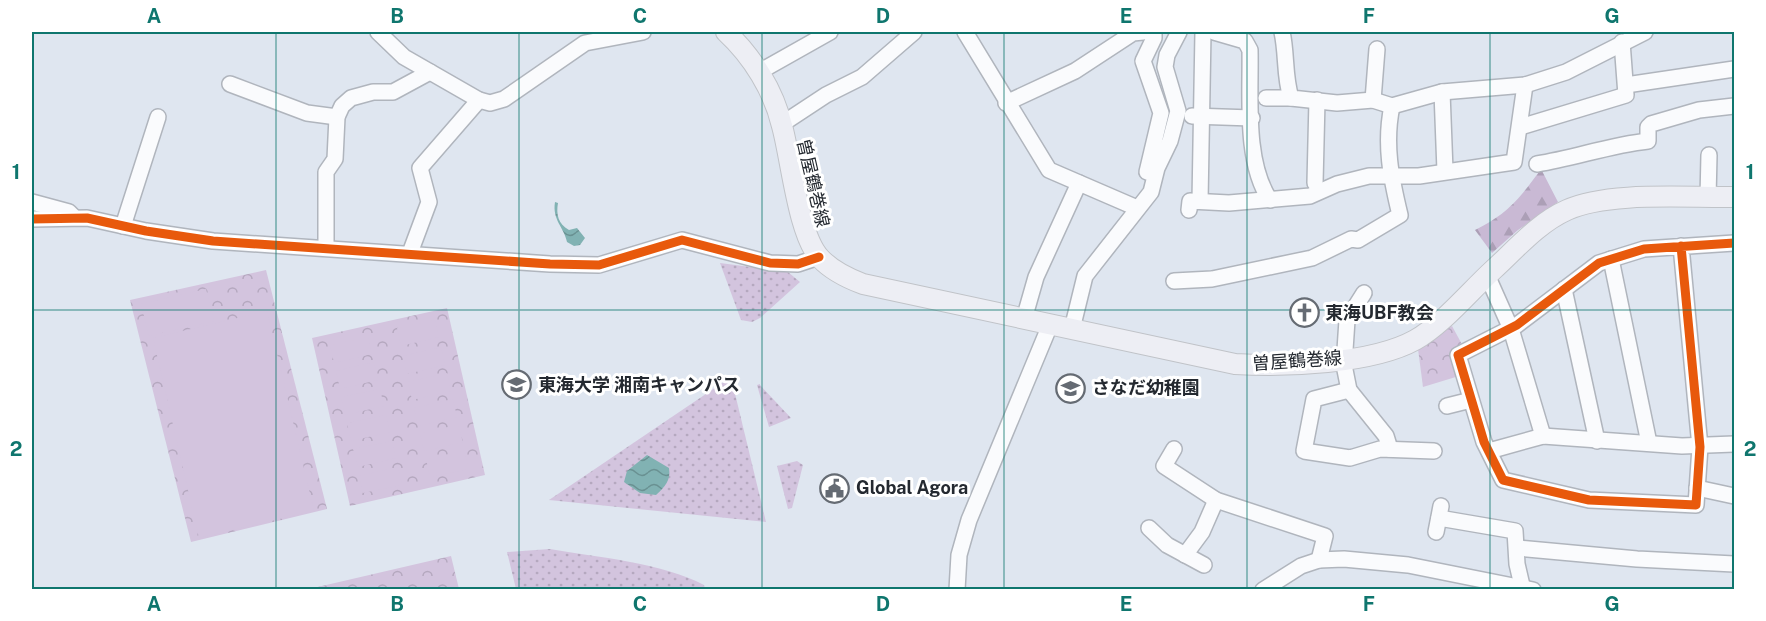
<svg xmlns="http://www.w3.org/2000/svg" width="1766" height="621" font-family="'Public Sans','Noto Sans JP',sans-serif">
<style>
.grass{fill:url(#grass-dots)}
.forest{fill:url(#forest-firs)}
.park{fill:url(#park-crowns)}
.garden{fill:#d3c4de}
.water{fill:url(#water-waves)}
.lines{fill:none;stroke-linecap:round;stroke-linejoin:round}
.minor-casing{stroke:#b0b5bd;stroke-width:18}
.major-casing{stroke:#c0c3c8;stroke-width:22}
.minor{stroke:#fafbfd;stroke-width:15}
.major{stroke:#edeef4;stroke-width:20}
.cycleway-casing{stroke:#fff;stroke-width:13}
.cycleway{stroke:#e8590c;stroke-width:9}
.grid{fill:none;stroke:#0f766e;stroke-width:1.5;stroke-opacity:0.55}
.labels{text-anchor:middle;stroke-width:6;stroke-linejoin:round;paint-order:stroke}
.street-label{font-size:18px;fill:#242930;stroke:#fff}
.poi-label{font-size:18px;font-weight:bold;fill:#242930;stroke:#fff;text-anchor:start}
.neatline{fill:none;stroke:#0f766e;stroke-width:2}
.grid-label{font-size:20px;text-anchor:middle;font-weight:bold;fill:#0f766e}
</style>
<defs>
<pattern id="grass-dots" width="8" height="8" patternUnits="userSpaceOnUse" patternTransform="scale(1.5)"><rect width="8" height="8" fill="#d3c4de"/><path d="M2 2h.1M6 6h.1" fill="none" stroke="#b5a8bf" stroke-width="1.8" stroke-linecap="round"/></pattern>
<pattern id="forest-firs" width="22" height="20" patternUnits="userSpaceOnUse" patternTransform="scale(1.5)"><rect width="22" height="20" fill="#c9b9d4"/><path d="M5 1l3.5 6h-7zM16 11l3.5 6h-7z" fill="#ac9fb6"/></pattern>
<pattern id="park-crowns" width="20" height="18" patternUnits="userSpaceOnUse" patternTransform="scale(1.5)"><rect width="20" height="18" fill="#d3c4de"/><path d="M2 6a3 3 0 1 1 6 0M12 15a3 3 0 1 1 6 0" fill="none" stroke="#b5a8bf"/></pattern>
<pattern id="water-waves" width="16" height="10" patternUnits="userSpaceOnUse" patternTransform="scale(1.5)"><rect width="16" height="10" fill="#81b2b3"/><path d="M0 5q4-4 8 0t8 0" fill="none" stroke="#699192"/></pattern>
</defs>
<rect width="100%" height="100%" fill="#dfe6f0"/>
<g class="grass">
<path d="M720 263 788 272 800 282 760 318 752 322 741 320Z"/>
<path d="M731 377 766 522 549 500Z"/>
<path d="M760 384V385L791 418 769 427 757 385Z"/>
<path d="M797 461 803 465 792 508 788 509 777 466Z"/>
<path d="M550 549C596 557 663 563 704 585L705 589H516L507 552Z"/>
</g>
<path class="forest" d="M1541 169 1558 202 1518 230 1492 253 1475 230C1508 214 1520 198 1541 169Z"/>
<g class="park">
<path d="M266 270 327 509 191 542 130 300Z"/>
<path d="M447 308 485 475 350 506 312 338Z"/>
<path d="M1452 326 1464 348 1459 376 1423 387 1418 349 1440 331Z"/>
<path d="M451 556 459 589H309Z"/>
</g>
<g class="garden">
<path d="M206 289 214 321 149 336 141 304Z"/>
<path d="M267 311 314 511 199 538 153 338Z"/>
<path d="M435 320 439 337 401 346 397 328Z"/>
<path d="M368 337 372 354 334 363 330 345Z"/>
<path d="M441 347 445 365 407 374 403 356Z"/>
<path d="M374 362 378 380 340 389 336 371Z"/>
<path d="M447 373 451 391 412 400 408 382Z"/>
<path d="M380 389 384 406 345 415 341 397Z"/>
<path d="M453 399 457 417 418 426 414 408Z"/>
<path d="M386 415 390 432 351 441 347 423Z"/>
<path d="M458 425 463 442 424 451 420 433Z"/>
<path d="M392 441 396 458 358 467 353 449Z"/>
<path d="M464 451 469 469 430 477 426 459Z"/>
<path d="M398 467 402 485 363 493 359 476Z"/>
</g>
<g class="water">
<path d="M555 202 558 203C556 214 558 224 569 230L577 228 585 238 580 245 574 246 567 242C564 227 552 220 555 202Z"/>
<path d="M647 455 669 468C671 480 665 487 656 495L640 493 624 482 627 471Z"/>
</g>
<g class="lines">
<defs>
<g id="minor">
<path d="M378 32 404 57 479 100 490 103 504 99 585 43 643 32"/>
<path d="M965 32 1049 170 1137 208"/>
<path d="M1214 32 1245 41 1250 50C1251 95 1244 162 1270 200"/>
<path d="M1282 32C1287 54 1284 76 1291 98L1337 103 1373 100 1392 106 1442 92 1525 85 1566 72 1645 32"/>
<path d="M759 72 830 32"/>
<path d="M230 84 307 113 337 117"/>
<path d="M1626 85 1734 69"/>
<path d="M1442 92 1445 171"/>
<path d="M1266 98H1291"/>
<path d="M1373 100 1377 49"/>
<path d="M1006 103 1075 71 1133 33 1143 32"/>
<path d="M1192 116 1252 118"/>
<path d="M782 124 826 95 862 77 914 32"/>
<path d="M1520 127 1626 95 1622 42"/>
<path d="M1537 164C1575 158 1610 145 1648 141V127L1651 124 1699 110 1734 106"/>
<path d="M1147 172 1161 113 1143 61 1154 38V32"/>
<path d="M1315 183 1317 100"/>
<path d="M1708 198 1709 155"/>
<path d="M1200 201 1203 32"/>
<path d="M32 202 69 212 73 216"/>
<path d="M1189 210 1190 201 1229 203 1310 196 1337 184 1369 176H1419L1514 162 1525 85"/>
<path d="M32 219 87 218 146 231 213 241 550 264 599 265 682 240 770 263 798 264 819 257"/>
<path d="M123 226 158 117"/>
<path d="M1681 246 1700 447 1696 505 1589 500 1503 480 1484 442 1458 355 1517 325 1599 263 1644 249 1734 243"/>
<path d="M326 247V172L335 159 337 117 342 106 351 98 373 92H393L430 72"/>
<path d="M410 253 429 202 420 168 479 100"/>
<path d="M1611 259 1649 443"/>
<path d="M1487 275 1511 329 1543 436"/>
<path d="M1174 281 1212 279 1312 258 1351 239 1358 240 1400 215C1391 178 1384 144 1392 106"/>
<path d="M1564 289 1597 441"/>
<path d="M1364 293 1347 320 1344 365 1349 390 1386 436 1390 449"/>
<path d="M1024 319 1036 277 1079 183"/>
<path d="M1072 329 1085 276 1151 192 1157 168 1170 141 1178 111 1165 67 1167 55 1179 32"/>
<path d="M1349 390 1314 399 1304 451 1350 458 1380 449 1434 451"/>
<path d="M1447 406 1471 400"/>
<path d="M1174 449 1164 466 1216 500 1325 536 1319 560"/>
<path d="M1489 451 1543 436 1682 446 1734 444"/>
<path d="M1697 488 1734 496"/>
<path d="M1439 518 1515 531 1517 564 1523 590"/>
<path d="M1149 528 1167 545 1204 565"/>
<path d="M1436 532 1441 506"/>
<path d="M1517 548 1637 559 1734 564"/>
<path d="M1185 555 1202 532 1216 500"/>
<path d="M957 590 959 555 969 520 1050 325"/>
<path d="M1263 590 1301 566 1319 560 1344 559 1408 565 1533 590"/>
</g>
<path id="major" d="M726 32C752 56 774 91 782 126 791 158 798 235 820 258 832 271 847 278 863 284L1235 364C1284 367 1372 364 1415 340 1442 325 1470 291 1493 270 1516 249 1538 223 1567 210 1608 191 1688 198 1734 197"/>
</defs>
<use href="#minor" class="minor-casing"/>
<use href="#major" class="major-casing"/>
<use href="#minor" class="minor"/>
<use href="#major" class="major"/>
<defs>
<g id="cycleway">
<path d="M32 219 87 218 146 231 213 241 550 264 599 265 682 240 770 263 798 264 819 257"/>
<path d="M1681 246 1700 447 1696 505 1589 500 1503 480 1484 442 1458 355 1517 325 1599 263 1644 249 1734 243"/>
</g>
</defs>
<use href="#cycleway" class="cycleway-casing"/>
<use href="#cycleway" class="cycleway"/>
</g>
<path class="grid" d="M276 32V590M519 32V590M762 32V590M1004 32V590M1247 32V590M1490 32V590M32 310H1734"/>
<defs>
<symbol id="church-ring" viewBox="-11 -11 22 22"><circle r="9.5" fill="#fff" stroke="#656b73" stroke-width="1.5"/><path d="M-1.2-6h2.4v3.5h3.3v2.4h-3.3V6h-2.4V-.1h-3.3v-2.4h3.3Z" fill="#656b73"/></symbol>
<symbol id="university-ring" viewBox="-11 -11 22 22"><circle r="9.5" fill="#fff" stroke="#656b73" stroke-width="1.5"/><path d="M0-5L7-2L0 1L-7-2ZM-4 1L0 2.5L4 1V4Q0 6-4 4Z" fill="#656b73"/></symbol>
<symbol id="school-ring" viewBox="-11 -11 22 22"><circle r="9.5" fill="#fff" stroke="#656b73" stroke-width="1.5"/><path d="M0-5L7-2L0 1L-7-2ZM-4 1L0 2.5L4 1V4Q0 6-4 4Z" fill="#656b73"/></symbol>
<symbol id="civic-ring" viewBox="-11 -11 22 22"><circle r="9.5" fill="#fff" stroke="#656b73" stroke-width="1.5"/><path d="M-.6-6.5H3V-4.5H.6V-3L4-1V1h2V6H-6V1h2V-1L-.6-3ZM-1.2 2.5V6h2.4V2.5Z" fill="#656b73"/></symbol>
</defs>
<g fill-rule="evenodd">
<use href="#church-ring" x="1288" y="296" width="33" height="33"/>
<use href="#university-ring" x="500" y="368" width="33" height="33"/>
<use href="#school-ring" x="1054" y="372" width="33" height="33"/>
<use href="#civic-ring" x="818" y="472" width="33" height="33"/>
</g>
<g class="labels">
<g class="street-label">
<text transform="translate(813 183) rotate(77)" y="6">曽屋鶴巻線</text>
<text transform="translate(1297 361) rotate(-4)" y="6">曽屋鶴巻線</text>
</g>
<g class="poi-label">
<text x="1325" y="319">東海UBF教会</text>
<text x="538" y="391">東海大学 湘南キャンパス</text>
<text x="1092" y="394">さなだ幼稚園</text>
<text x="856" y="494">Global Agora</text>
</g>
</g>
<rect width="1766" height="621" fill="none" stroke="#ffffff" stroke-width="66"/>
<rect x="33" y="33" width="1700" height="555" class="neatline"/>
<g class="grid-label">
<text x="154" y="23">A</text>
<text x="397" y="23">B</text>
<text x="640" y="23">C</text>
<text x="883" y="23">D</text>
<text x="1126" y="23">E</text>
<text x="1369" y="23">F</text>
<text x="1612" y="23">G</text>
<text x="16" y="179">1</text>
<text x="1750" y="179">1</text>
<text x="16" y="456">2</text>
<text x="1750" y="456">2</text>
<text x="154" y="611">A</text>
<text x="397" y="611">B</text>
<text x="640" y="611">C</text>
<text x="883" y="611">D</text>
<text x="1126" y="611">E</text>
<text x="1369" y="611">F</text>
<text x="1612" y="611">G</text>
</g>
</svg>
